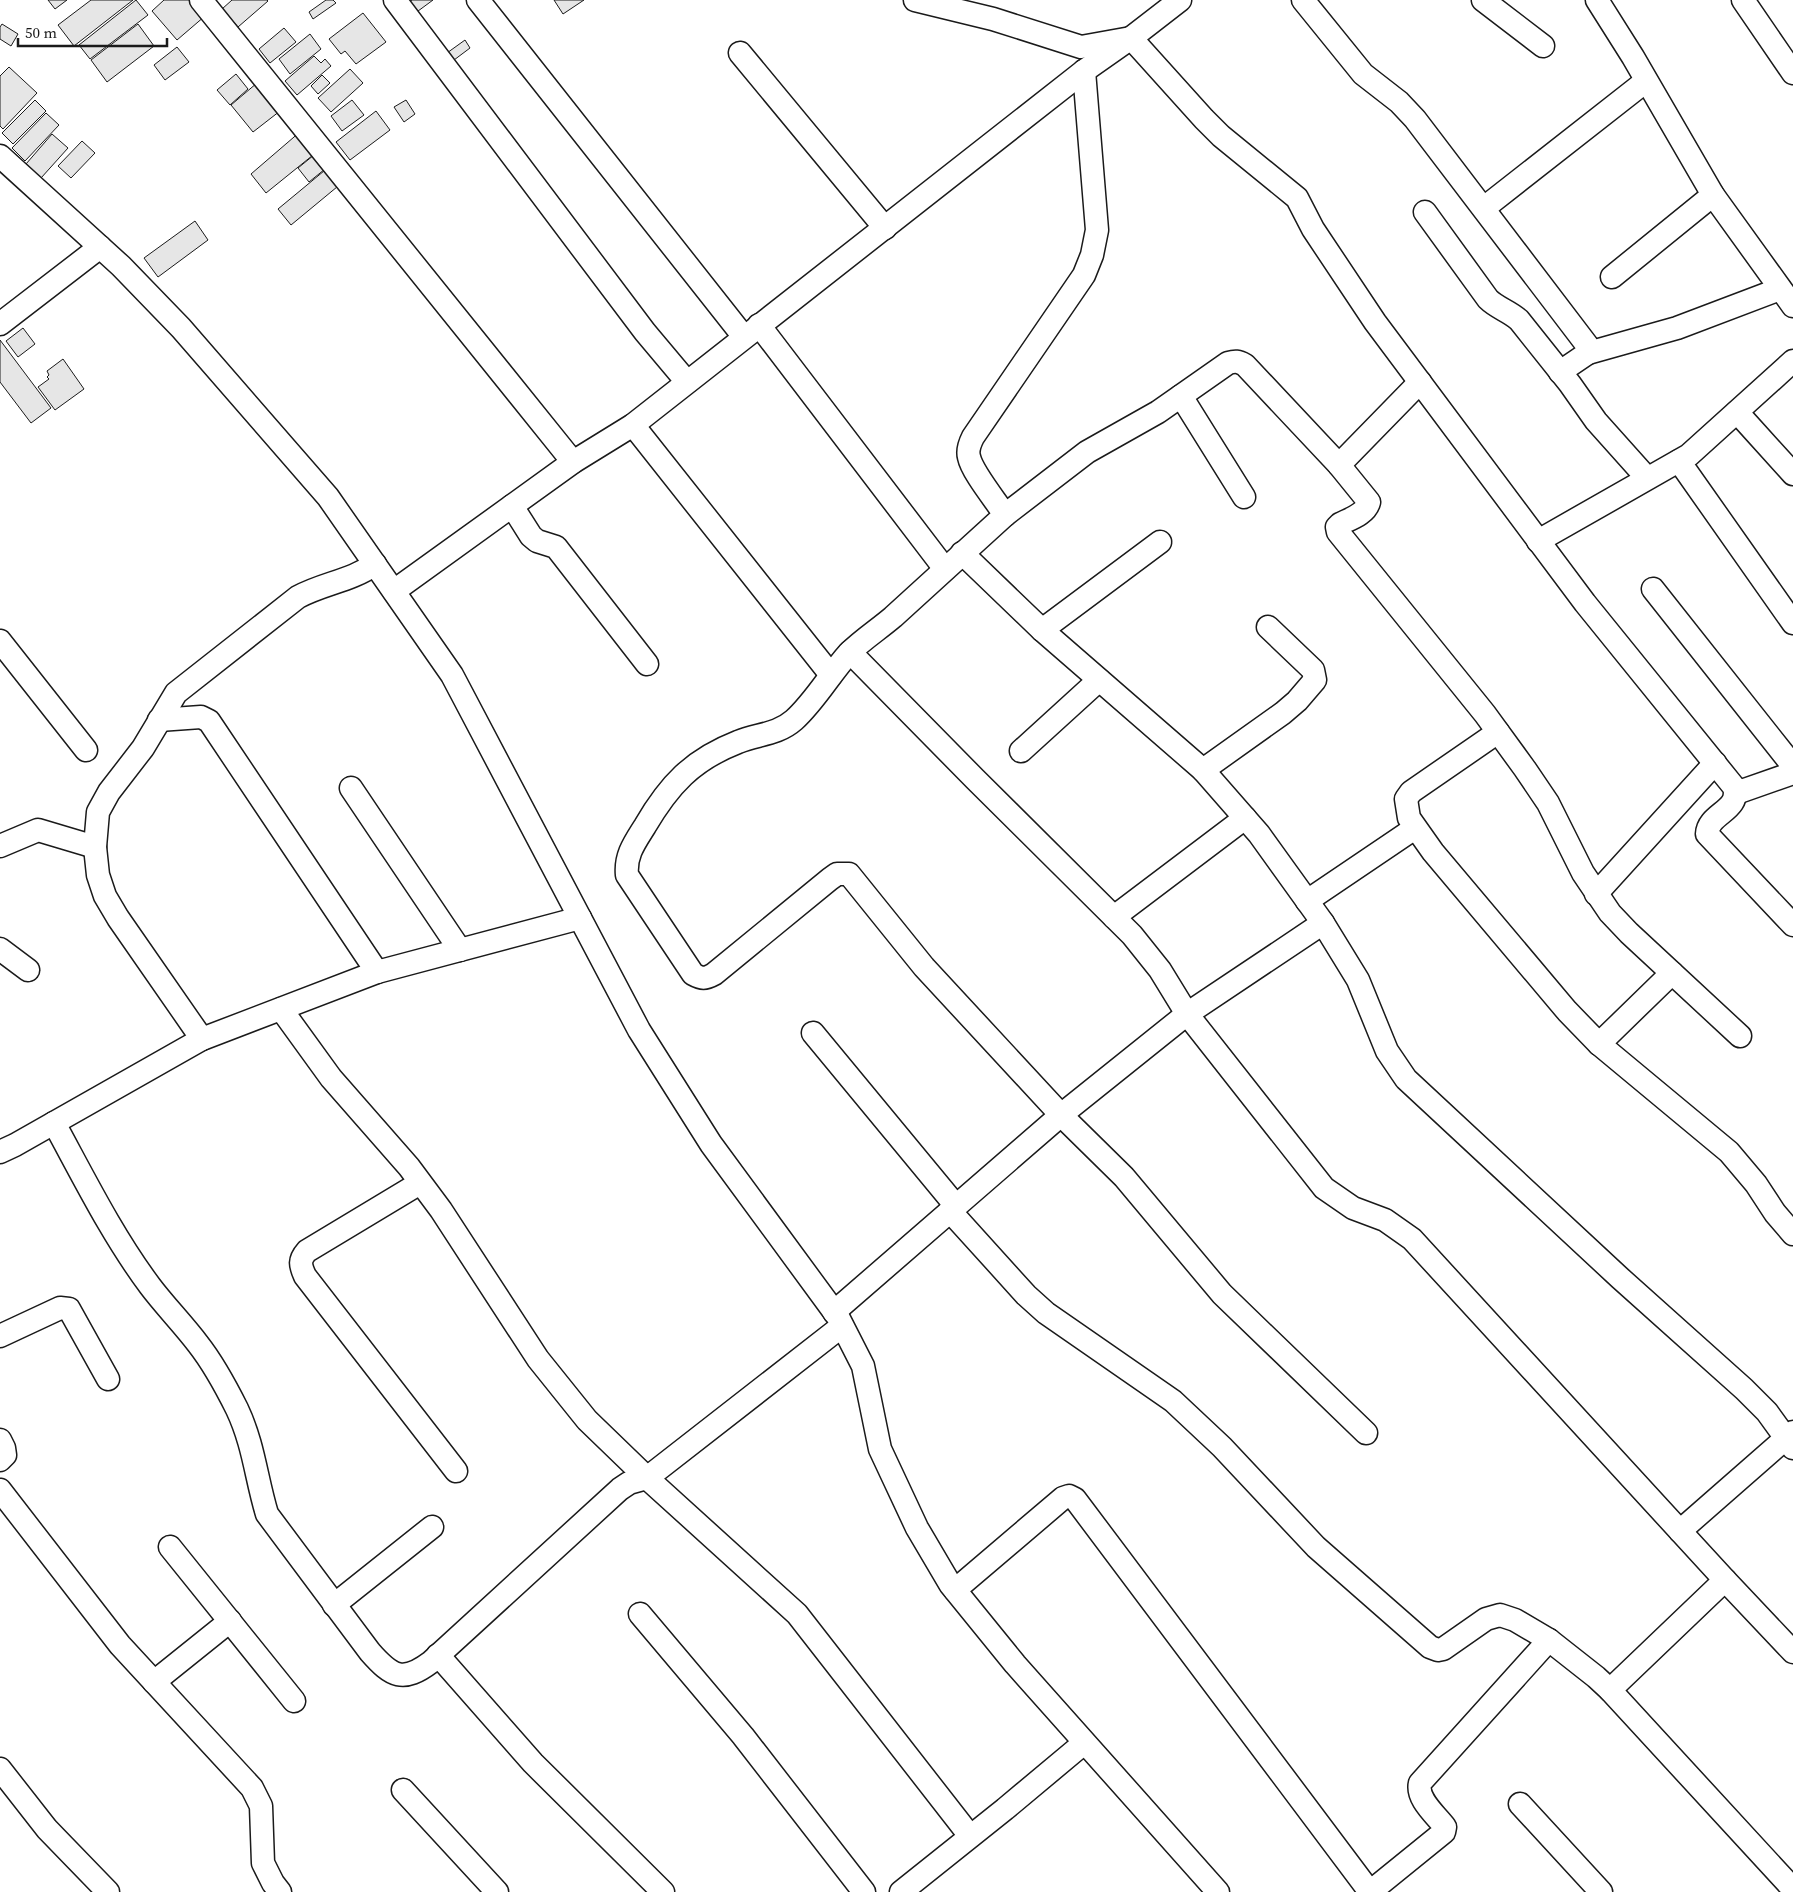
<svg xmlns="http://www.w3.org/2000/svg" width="1793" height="1892" font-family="'Source Serif 4',serif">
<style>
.building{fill:#e6e6e6;stroke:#1a1a1a}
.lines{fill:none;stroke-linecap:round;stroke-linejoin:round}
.minor-casing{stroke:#1a1a1a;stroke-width:25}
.minor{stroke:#fff;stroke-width:22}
</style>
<rect width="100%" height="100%" fill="#fff"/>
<g class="building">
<path d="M48 0H67L55 9Z"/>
<path d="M91 0H133L74 46 58 25Z"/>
<path d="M136 0 148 15 90 59 79 45Z"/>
<path d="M164 0H191L205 16 177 40 152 11Z"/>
<path d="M232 0H267L268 1 238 27 222 9Z"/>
<path d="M326 0H333L336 3 313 19 309 12Z"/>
<path d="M412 0H433L414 14 406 4Z"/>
<path d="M554 0H584L563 14Z"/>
<path d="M363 13 386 42 356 64 345 51 341 54 329 39Z"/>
<path d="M2 24 18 34 11 46 0 39V27Z"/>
<path d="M138 24 154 46 107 82 91 60Z"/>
<path d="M284 28 296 42 270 63 259 49Z"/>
<path d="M310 34 321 49 290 74 279 59Z"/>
<path d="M465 40 470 48 446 66 440 58Z"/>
<path d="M177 47 189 62 165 80 154 65Z"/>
<path d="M314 56 321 63 325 59 331 66 297 95 285 81Z"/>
<path d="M9 67 37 93 3 129 0 126V76Z"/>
<path d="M350 69 363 83 331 112 318 98Z"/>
<path d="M236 74 248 89 230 105 217 90Z"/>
<path d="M322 75 330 83 318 94 311 86Z"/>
<path d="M257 83 280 111 253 132 231 105Z"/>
<path d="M35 100 46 111 13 144 2 133Z"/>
<path d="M352 100 364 115 342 131 331 116Z"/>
<path d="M406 100 415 114 404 122 394 107Z"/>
<path d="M376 111 390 130 350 160 336 142Z"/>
<path d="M46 113 59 125 25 161 12 148Z"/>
<path d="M301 131 318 151 266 193 251 174Z"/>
<path d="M52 134 68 148 41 178 26 164Z"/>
<path d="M82 141 95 153 71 178 58 166Z"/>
<path d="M314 155 325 169 309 182 298 168Z"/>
<path d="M330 166 343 182 291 225 278 209Z"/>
<path d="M195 221 208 240 158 277 144 258Z"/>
<path d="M23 328 35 344 18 357 6 341Z"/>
<path d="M0 340 51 408 31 423 0 382Z"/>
<path d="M63 359 84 389 55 410 38 387 49 379 47 377 49 375 47 371Z"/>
</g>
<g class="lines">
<defs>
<g id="minor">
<path d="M201 0 573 462"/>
<path d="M395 0 645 332 687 382"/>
<path d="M478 0 744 337"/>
<path d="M915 0 993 19 1081 47 1131 38 1204 119 1221 136 1297 198 1313 229 1375 322 1585 603 1734 787C1741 811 1708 813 1707 834L1793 925"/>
<path d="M1303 0 1363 74 1399 102 1415 119 1587 345 1588 353 1560 372"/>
<path d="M1483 0 1543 46"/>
<path d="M1597 0 1633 57 1713 195 1793 306"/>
<path d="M1743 0 1793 73"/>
<path d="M740 53 885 228"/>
<path d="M1084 71 1097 230 1092 255 1084 275 973 437C970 443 967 450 969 457 972 472 996 501 1005 515 968 549 930 583 893 617 879 629 862 640 849 653 830 674 815 701 794 720 777 735 757 734 738 742 692 760 669 785 645 826 635 842 625 855 627 875L693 974C702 979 705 979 714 974L830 879 837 874H849L924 967 1061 1115 1124 1177 1222 1294 1366 1433"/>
<path d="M0 156 121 266 181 328 328 497 452 675 639 1030 711 1144 838 1317 863 1366 880 1449 917 1528 950 1584 1015 1664 1218 1892"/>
<path d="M1484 208 1646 81"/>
<path d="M1425 212 1488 299C1497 308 1509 311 1519 320L1570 384 1596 421 1647 478"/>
<path d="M1612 277 1713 195"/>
<path d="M0 324 100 247"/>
<path d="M759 325 945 569"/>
<path d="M1588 353 1677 328 1780 289"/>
<path d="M1420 382 1339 465 1369 502C1366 514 1350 519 1340 524L1337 527 1338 532 1485 714 1525 769 1548 803 1583 873 1610 913 1629 933 1740 1036"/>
<path d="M1181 396 1244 497"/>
<path d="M1737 412 1793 474"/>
<path d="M633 425 831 675"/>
<path d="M1679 461 1793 623"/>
<path d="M512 506 531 536 537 541 556 547 647 664"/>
<path d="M1005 515 1087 452 1158 412 1228 363C1235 361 1238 361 1245 365L1339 465"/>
<path d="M1538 541 1689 455 1793 361"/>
<path d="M962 553 1042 630 1203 770 1259 834 1323 923 1358 980 1387 1051 1406 1079 1620 1278 1744 1389 1767 1412 1793 1448"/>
<path d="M1653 589 1793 766"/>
<path d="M394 591 573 462 633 425 1084 71 1131 38 1180 0"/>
<path d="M1042 630 1160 542"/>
<path d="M0 641 86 750"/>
<path d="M850 652 975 779 1132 935 1160 970 1187 1014 1324 1188 1353 1208 1385 1220 1412 1239 1725 1580 1793 1652"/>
<path d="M159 720 201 717 209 721 377 972"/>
<path d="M1498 732 1411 792 1406 799 1409 818 1433 852 1567 1011 1599 1044 1729 1152 1756 1184 1775 1213 1793 1234"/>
<path d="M1021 751 1099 680"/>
<path d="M1203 770 1283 713 1297 701 1315 680 1313 670 1268 627"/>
<path d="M351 788 460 950"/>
<path d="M1736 793 1793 773"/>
<path d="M0 846 38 830 95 847"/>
<path d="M1596 894 1715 763"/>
<path d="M1307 901 1415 828"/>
<path d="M1114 917 1245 818"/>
<path d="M0 949 28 970"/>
<path d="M281 1009 331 1078 409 1167 441 1210 538 1359 587 1420 647 1478 797 1614 970 1836"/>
<path d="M813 1033 956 1206"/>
<path d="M202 1039 118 918 105 896 98 875 95 847 98 812 109 792 143 748 176 693 298 597C324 583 351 581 375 564"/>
<path d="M1599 1044 1672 973"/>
<path d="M54 1123C84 1178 112 1235 150 1286 165 1306 183 1324 198 1344 213 1363 226 1387 237 1409 254 1445 256 1478 267 1514L370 1652C392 1677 403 1683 431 1662L620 1489 629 1483 647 1478 842 1326"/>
<path d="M0 1152 15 1145 202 1039 377 972 580 918"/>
<path d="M420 1183 307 1251C299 1260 300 1265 305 1276L456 1471"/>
<path d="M950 1211 1026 1295 1046 1313 1173 1401 1222 1447 1316 1547 1430 1647 1438 1650 1443 1649 1486 1619 1500 1615 1515 1620 1549 1640 1596 1677 1610 1690 1793 1889"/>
<path d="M834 1312 1061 1115 1187 1014 1323 923"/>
<path d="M0 1336 60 1308 69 1309 108 1379"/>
<path d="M0 1440 4 1448 5 1455 0 1460"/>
<path d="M0 1490 120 1645 252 1788 261 1806 263 1863 273 1883 280 1892"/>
<path d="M1680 1531 1793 1432"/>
<path d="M170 1547 294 1701"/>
<path d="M955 1590 1063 1498 1069 1496 1075 1499 1370 1892"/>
<path d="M334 1605 432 1527"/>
<path d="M640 1614 743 1736 864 1892"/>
<path d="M438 1655 533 1763 663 1892"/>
<path d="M154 1682 230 1621"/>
<path d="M1610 1690 1725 1580"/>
<path d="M0 1769 47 1829 108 1892"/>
<path d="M403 1790 497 1892"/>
<path d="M1520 1804 1601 1892"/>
<path d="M901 1892 1005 1809 1084 1743"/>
<path d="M1370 1892 1444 1832 1445 1827C1436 1815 1416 1799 1420 1783L1549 1640"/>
</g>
</defs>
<use href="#minor" class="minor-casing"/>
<use href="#minor" class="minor"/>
</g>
<path d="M18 38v8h149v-8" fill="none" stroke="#1a1a1a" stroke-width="2.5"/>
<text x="25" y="38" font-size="15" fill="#1a1a1a" stroke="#ffffff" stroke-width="4" paint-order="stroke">50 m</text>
</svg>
